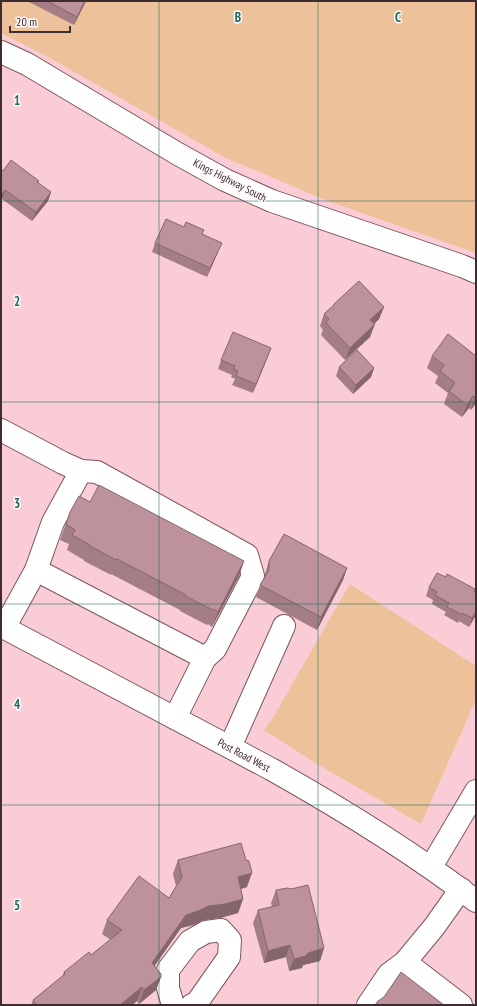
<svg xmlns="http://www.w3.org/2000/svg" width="477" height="1006" font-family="'PT Sans Narrow',sans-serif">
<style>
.green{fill:#edc199}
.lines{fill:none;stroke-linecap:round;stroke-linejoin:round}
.minor-casing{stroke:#7c555e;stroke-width:24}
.major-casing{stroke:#7c555e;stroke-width:24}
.minor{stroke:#fff;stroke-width:22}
.major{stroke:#fff;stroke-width:22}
.wall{fill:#a37e86}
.shaded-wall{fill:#85666d}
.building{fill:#be929c;stroke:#85666d}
.grid{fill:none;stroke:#1d675e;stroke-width:1;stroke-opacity:0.55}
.labels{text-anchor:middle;stroke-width:3;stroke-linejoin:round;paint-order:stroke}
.street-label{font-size:11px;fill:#3e2c30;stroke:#fef9fa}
.grid-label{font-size:13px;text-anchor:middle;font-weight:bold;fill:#1d675e;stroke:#fef9fa;stroke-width:3;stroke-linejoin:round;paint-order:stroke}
</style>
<rect width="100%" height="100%" fill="#faccd5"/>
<g class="green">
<path d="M1 1H476V253L325 200 224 157 48 57 1 33Z"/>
<path d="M350 584 476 666V699L421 824 317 764 264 730 271 721Z"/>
</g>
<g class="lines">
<defs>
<g id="minor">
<path d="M1 52 27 64 178 154 225 180 272 201 462 266 476 272"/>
<path d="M1 430 63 463 81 471"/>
<path d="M36 570 205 658 175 718"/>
<path d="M4 628 36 570 53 522 81 471 97 472 247 555 253 576 215 649 205 658"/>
<path d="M230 747 284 626"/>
<path d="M431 867 476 791"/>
<path d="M405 962 434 927 461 889"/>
<path d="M173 1005 168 988V970L190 941 206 932 221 930 230 940 229 957 196 1004 192 1005"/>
<path d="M368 1005 389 974 405 962 461 1005"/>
</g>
<path id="major" d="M1 626 271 769C342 809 411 851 476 901"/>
</defs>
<use href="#minor" class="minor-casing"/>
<use href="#major" class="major-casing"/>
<use href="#minor" class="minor"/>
<use href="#major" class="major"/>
</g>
<g class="wall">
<path d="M30 1H86L74 25 29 2Z"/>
<path d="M1 169 3 171 39 181 38 183 51 192 48 201 32 221 2 199H1Z"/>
<path d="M184 227 203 234 218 252 207 277 152 252 155 243Z"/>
<path d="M334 304 384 307 379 319 374 324 370 337 345 360 321 335 323 330 320 326 324 314 333 306Z"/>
<path d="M268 356 253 393 232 385 235 379 231 377 232 375 218 369 221 360Z"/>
<path d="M432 356H476V403L471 410 469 408 462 417 444 404 448 393 435 383 438 376 427 368Z"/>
<path d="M339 367 374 368 371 377 353 394 336 376Z"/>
<path d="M90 502 244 561 239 576 212 627 208 624 207 625 180 611V610L111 574V575L84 561V560L67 550 69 544 60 540 70 512Z"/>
<path d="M269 561 347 568 343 580 317 630 256 597 260 585 265 577V574Z"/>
<path d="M446 577 476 592V615L469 627 459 621 458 623 444 615 446 612 432 604 433 600 426 596 429 587Z"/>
<path d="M178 860 247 887 241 889 243 899 238 913 220 918 204 920 193 925 181 928 154 966 161 977 156 990 139 1004 137 1001 132 1005H31L33 1000 62 977 64 972 91 955 111 940 102 934 107 920 169 898 176 886 173 874Z"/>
<path d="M276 890 324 948 320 961 303 965 302 968 289 971 286 957 264 963 253 923 258 910 272 907 271 903Z"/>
</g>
<g class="shaded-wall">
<path d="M85 1H86L74 25 77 17Z"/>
<path d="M5 190 2 199H1V195Z"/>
<path d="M51 192 48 201 32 221 36 212Z"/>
<path d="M222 243 218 252 207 277 210 268Z"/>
<path d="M384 307 379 319 366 332 370 320Z"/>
<path d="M375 324 370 337 345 360 350 348Z"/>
<path d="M271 348 268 356 253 393 256 384Z"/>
<path d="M374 368 371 377 353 394 356 385Z"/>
<path d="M473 396 469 408 462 417 467 405Z"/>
<path d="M475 397H476V403L471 410Z"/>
<path d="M244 561 239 576 212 627 218 612Z"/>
<path d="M347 568 343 580 317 630 321 617Z"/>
<path d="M476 612V615L469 627 472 618Z"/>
<path d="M252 873 247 887 233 891 238 877Z"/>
<path d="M243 899 238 913 220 918 204 920 193 925 181 928 147 977 152 963 186 915 209 906Z"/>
<path d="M290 945 286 957 264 963 268 951Z"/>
<path d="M324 948 320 961 303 965 302 968 289 971 294 959 308 953Z"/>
<path d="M161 977 156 990 139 1004 144 990Z"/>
<path d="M142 987 137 1001 132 1005H120Z"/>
</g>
<g class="building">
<path d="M47 1H85L77 17Z"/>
<path d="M11 160 39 181 37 182 51 192 36 212 5 190 1 195V169L3 171Z"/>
<path d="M166 219 184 227 186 222 204 230 202 234 222 243 210 268 155 243Z"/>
<path d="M359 281 384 307 370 320 375 324 350 348 326 323 329 319 324 314 334 305V304Z"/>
<path d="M233 332 271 348 256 384 236 376 238 371 234 369 235 366 221 360Z"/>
<path d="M448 334 476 356V397H475L473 396 467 405 449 391 455 383 440 371 444 365 432 356Z"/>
<path d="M357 350 374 368 356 385 339 367Z"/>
<path d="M99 485 244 561 218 612 213 609V610L185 596 186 595 117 559 116 560 90 546V545L72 535 75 530 66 524 70 512 79 496 90 502Z"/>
<path d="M284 534 347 568 321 617 260 585 269 570V561Z"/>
<path d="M437 573 446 577 447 574 475 589 474 591 476 592V612L472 618 462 613 461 614 447 607 449 603 435 595 437 592 429 587Z"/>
<path d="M241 843 246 860 249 861 252 873 238 877 243 899 225 904 209 906 198 911 186 915 152 963 161 974V977L144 990 142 987 120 1005H34L36 1004 33 1000 65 974 64 972 89 952 91 955 122 930 107 920 139 876 169 898 182 877 178 860Z"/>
<path d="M308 885 324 948 308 953 306 956 294 959 290 945 268 951 258 910 279 905 276 890 287 888 291 889Z"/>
<path d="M401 972 444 1005H375L378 1001 384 997Z"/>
</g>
<path class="grid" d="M159 1V1005M318 1V1005M1 201H476M1 402H476M1 604H476M1 805H476"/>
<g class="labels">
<g class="street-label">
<text transform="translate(230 180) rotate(27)" y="4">Kings Highway South</text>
<text transform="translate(244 755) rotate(28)" y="4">Post Road West</text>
</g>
</g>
<g class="grid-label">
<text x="238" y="22">B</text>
<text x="398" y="22">C</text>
<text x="17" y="105">1</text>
<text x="17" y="306">2</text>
<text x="17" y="508">3</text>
<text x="17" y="709">4</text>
<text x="17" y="910">5</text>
</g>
<rect width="477" height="1006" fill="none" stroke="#3e2c30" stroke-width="4"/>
<path d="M10 26v6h60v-6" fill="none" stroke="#3e2c30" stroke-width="2"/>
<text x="16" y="26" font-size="12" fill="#3e2c30" stroke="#fef9fa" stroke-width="3" paint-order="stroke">20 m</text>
</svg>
